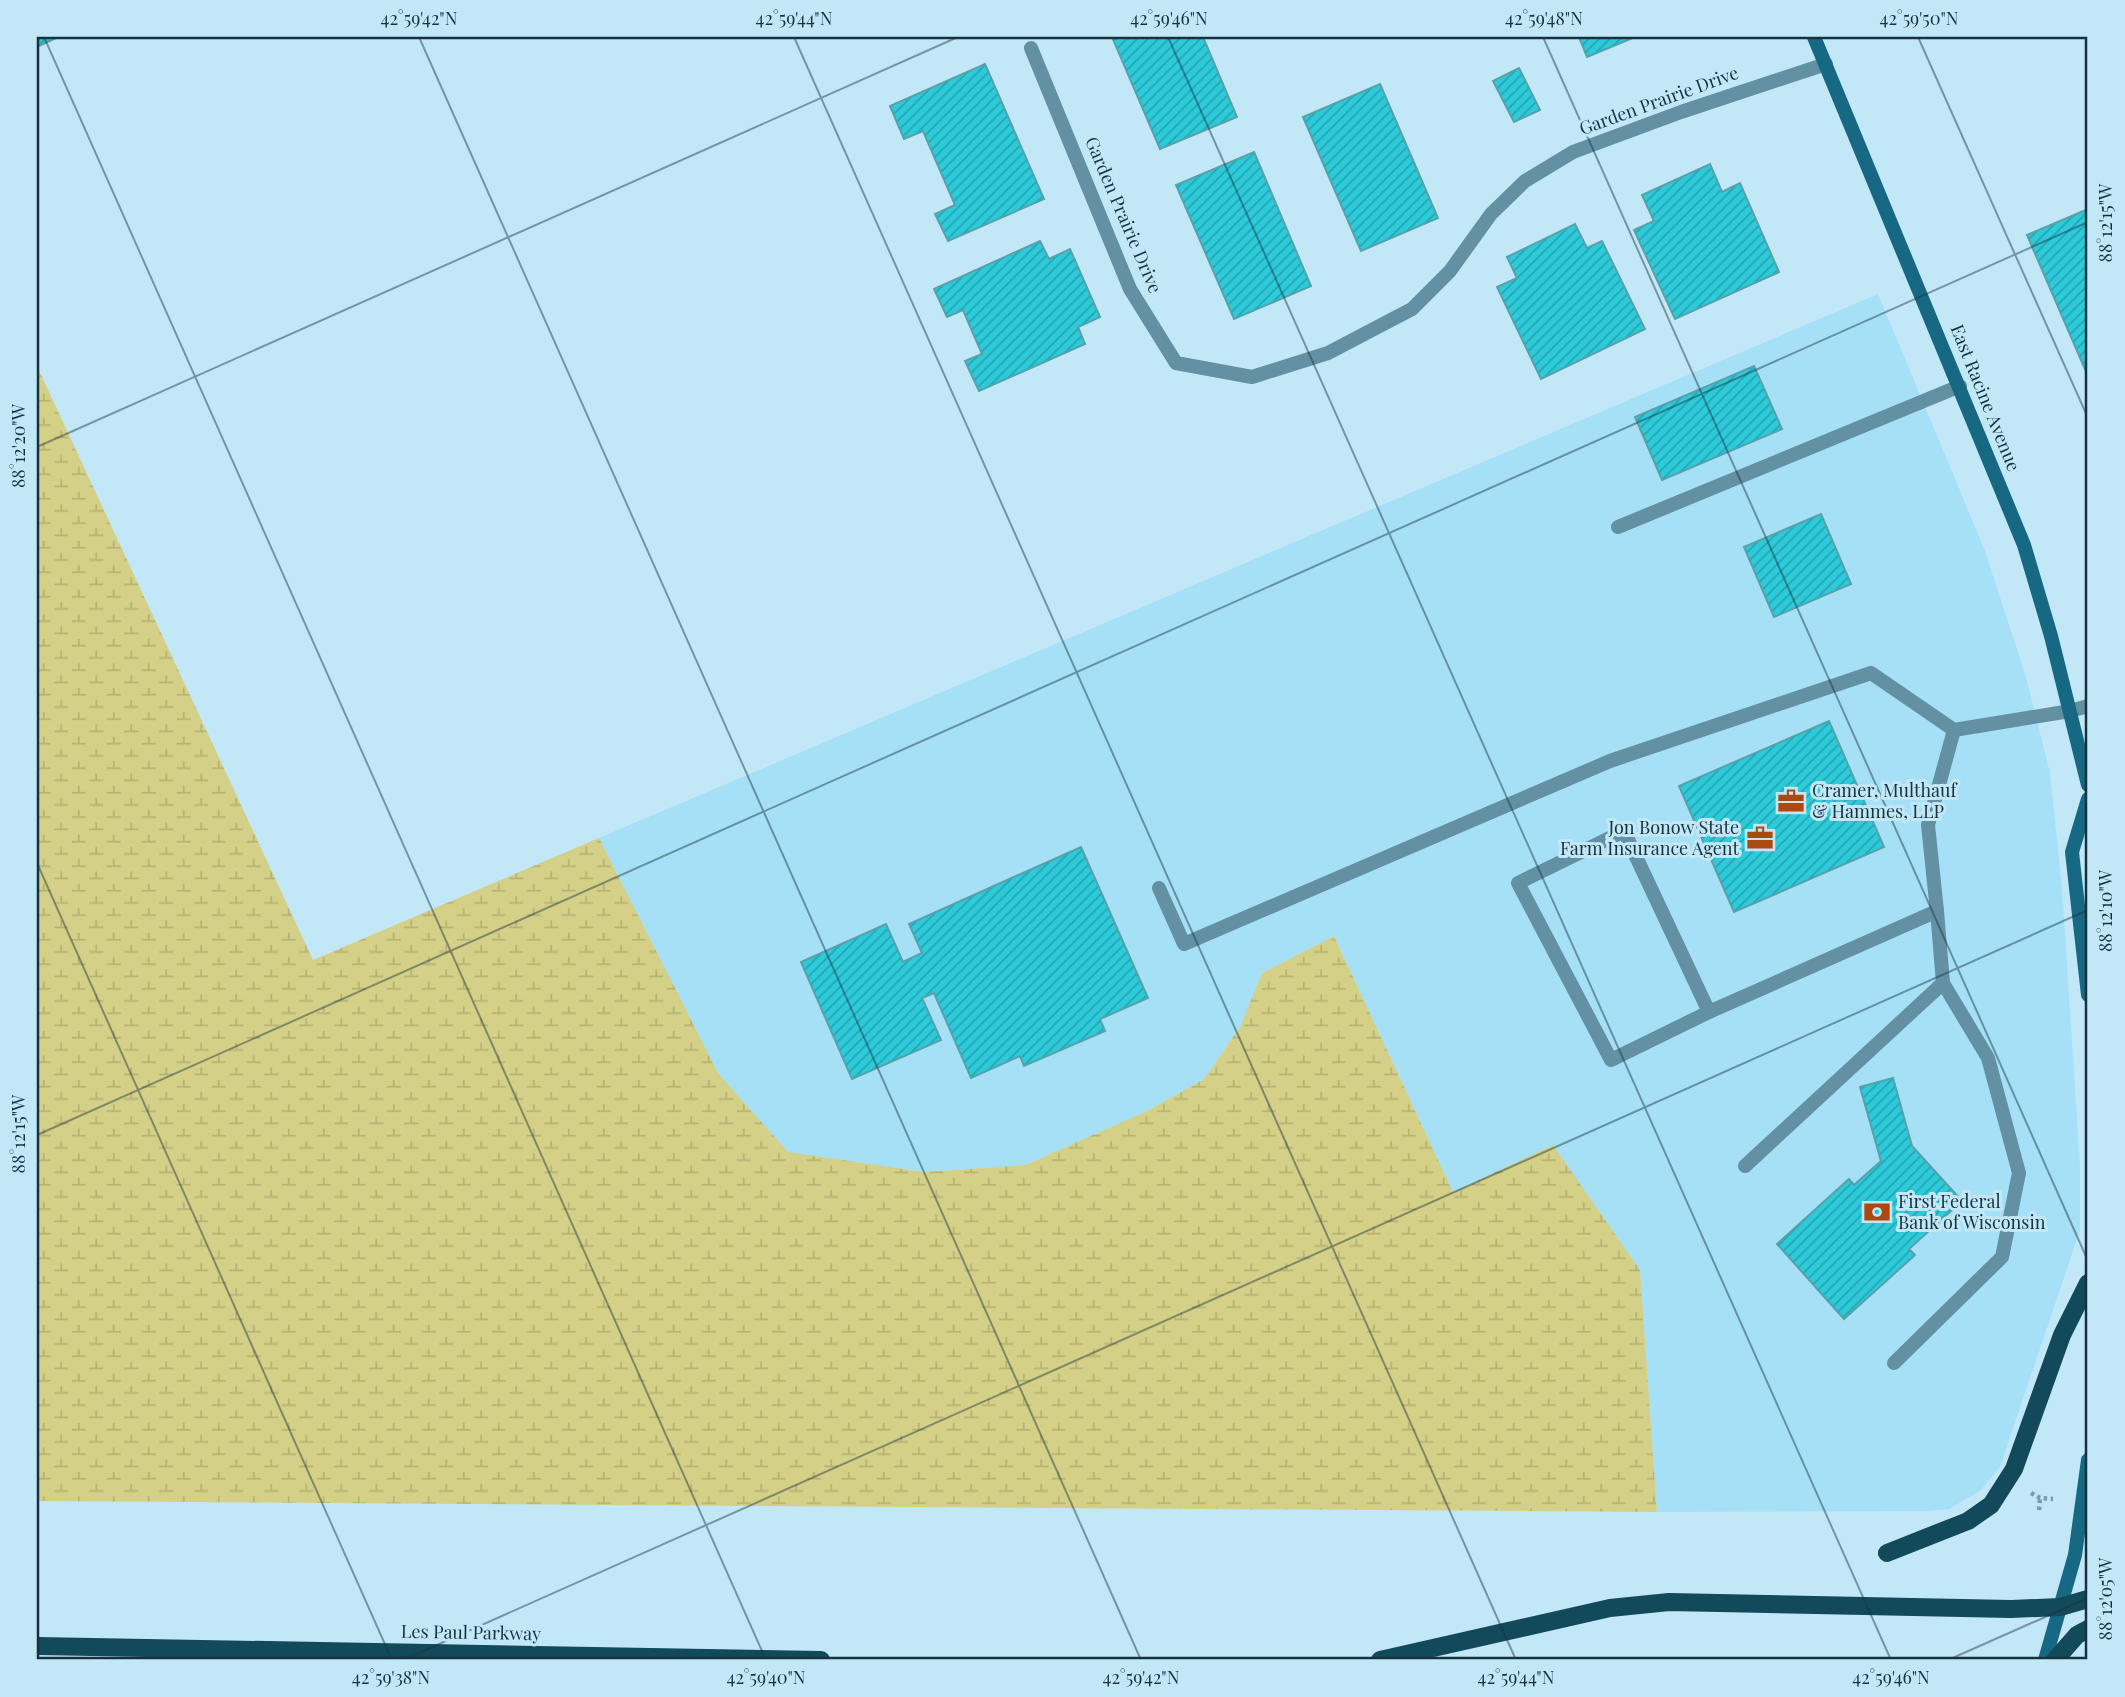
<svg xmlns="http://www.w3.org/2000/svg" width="2125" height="1697" font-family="'Playfair Display',serif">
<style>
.built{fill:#a5e0f7}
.wetland{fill:url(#wetland-marsh)}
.building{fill:url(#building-hatch);stroke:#56a1aa;stroke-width:2}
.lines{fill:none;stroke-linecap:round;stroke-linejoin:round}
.path{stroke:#7a9ba9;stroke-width:4.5;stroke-dasharray:3.5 3.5;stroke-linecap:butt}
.lane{stroke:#6390a2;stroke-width:14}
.street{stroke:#6390a2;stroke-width:14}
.secondary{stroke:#176882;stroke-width:14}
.primary{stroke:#12495b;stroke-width:18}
.ticks{fill:none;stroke:#17323d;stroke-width:2;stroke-opacity:0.45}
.labels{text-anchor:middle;stroke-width:6;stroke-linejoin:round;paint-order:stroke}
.street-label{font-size:18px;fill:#17323d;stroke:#c2e8f8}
.poi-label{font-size:18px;fill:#17323d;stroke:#c2e8f8;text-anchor:start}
.neatline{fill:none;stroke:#17323d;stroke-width:2.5}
.ticks-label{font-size:18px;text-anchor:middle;fill:#17323d}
</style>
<defs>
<pattern id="wetland-marsh" width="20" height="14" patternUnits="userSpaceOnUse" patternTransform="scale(1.75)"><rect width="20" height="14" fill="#d5d087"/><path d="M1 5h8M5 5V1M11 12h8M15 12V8" fill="none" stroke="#b6b375"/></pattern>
<pattern id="building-hatch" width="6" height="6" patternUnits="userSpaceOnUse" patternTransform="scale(1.75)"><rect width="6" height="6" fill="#2dcbda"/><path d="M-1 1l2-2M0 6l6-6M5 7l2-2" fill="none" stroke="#25a5b2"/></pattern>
</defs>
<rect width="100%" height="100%" fill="#c2e8f8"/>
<path class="built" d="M1878 294 1985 551 2026 677 2050 773 2062 888 2080 1166V1230L2000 1467 1980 1491 1949 1509 1930 1511 1657 1512 1640 1270 1453 1192 1334 936 1262 973 1240 1027 1204 1079 1147 1111 1025 1165 924 1172 788 1153 718 1073 599 838Z"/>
<path class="wetland" d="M37 366 313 960 599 838 718 1073 788 1152 924 1172 1025 1165 1147 1111 1204 1079 1240 1027 1262 973 1334 936 1453 1192 1553 1145 1640 1270 1657 1512 37 1501Z"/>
<g class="building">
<path d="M37 37H58L37 47Z"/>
<path d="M1112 37H1203L1237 117 1160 149Z"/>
<path d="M1579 37H1635L1587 57Z"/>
<path d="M985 64 1044 199 948 241 935 214 955 205 923 131 904 139 890 106Z"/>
<path d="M1519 68 1540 110 1514 122 1493 81Z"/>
<path d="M1380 84 1438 218 1361 251 1303 117Z"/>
<path d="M1254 152 1311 286 1234 319 1176 185Z"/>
<path d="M1710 164 1722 192 1740 183 1779 272 1675 319 1634 230 1654 221 1642 195Z"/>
<path d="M2088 209V374H2087L2027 235Z"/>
<path d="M1575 224 1587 248 1602 241 1645 329 1541 379 1497 287 1517 278 1507 257Z"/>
<path d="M1040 241 1049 259 1070 249 1100 317 1078 327 1085 344 979 391 965 361 982 354 963 310 947 317 934 289Z"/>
<path d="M1754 366 1782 429 1662 480 1635 417Z"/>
<path d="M1821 514 1851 584 1774 617 1744 547Z"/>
<path d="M1829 721 1884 847 1734 912 1679 786Z"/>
<path d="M1081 847 1148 998 1100 1019 1105 1031 1024 1066 1020 1056 971 1078 934 993 922 998 941 1040 852 1079 801 962 886 924 903 962 922 953 909 924Z"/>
<path d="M1893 1078 1912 1146 1962 1201 1909 1249 1915 1255 1844 1319 1777 1244 1849 1179 1854 1185 1881 1161 1860 1087Z"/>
</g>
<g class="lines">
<g class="path">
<path d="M2031 1493 2040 1498 2053 1499"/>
<path d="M2039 1510 2040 1498"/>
</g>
<g class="lane">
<path d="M1618 527 1960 386"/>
<path d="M1159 888 1184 944 1610 761 1871 673 1954 730 2070 711"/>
<path d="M1709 1012 1611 1060 1518 883 1624 831 1709 1012 1937 911 1928 825 1954 730"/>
<path d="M1745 1166 1943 983 1937 911"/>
<path d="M1894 1363 2002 1257 2019 1173 1988 1058 1943 983"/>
</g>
<g class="street">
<path d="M1031 48 1130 289 1176 363 1252 377 1328 353 1412 309 1450 271 1491 214 1525 181 1573 152 1681 112 1826 64"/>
<path d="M2070 711 2088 706"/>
</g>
<g class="secondary">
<path d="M1814 37 2024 545 2051 636 2088 785"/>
<path d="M2088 799 2072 852 2088 995"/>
<path d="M2045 1660 2075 1555 2088 1460"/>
</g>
<g class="primary">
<path d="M1887 1553 1968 1521 1991 1505 2014 1469 2062 1335 2088 1283"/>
<path d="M37 1646 821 1660"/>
<path d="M1380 1660 1610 1608 1669 1602 2011 1609 2060 1607 2088 1599"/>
<path d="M2055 1660 2077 1635 2088 1629"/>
</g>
</g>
<path class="ticks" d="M44 37 766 1660M419 37 1141 1660M794 37 1516 1660M1168 37 1891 1660M1543 37 2088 1261M1918 37 2088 418M37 447 958 37M37 863 392 1660M37 1135 2088 222M403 1660 2088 910M1948 1660 2088 1598"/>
<defs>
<symbol id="office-bare" viewBox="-9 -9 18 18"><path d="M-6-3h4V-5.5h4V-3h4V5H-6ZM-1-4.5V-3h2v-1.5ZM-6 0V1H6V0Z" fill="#ac4910" stroke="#c2e8f8" stroke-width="2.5" paint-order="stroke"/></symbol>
<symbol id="bank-bare" viewBox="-9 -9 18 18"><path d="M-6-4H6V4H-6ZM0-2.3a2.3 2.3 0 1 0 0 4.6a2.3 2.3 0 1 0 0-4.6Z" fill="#ac4910" stroke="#c2e8f8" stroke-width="2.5" paint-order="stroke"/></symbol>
</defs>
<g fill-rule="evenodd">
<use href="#office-bare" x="1772" y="782" width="38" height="38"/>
<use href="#office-bare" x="1741" y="819" width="38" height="38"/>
<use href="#bank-bare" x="1858" y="1193" width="38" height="38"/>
</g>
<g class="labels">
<g class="street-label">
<text transform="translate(1659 101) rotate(-20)" y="6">Garden Prairie Drive</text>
<text transform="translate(1123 215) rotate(67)" y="6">Garden Prairie Drive</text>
<text transform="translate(1985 398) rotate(68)" y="6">East Racine Avenue</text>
<text transform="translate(471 1633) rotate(1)" y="6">Les Paul Parkway</text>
</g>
<g class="poi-label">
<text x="1812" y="797">Cramer, Multhauf<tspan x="1812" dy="21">&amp; Hammes, LLP</tspan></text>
<text x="1739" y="834" text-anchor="end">Jon Bonow State<tspan x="1739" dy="21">Farm Insurance Agent</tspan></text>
<text x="1898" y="1208">First Federal<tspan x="1898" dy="21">Bank of Wisconsin</tspan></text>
</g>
</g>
<rect width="2125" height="1697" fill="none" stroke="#c2e8f8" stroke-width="77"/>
<rect x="38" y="38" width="2048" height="1620" class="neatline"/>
<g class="ticks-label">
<text x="419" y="25">42°59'42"N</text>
<text x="794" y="25">42°59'44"N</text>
<text x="1169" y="25">42°59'46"N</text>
<text x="1544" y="25">42°59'48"N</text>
<text x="1919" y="25">42°59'50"N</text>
<text transform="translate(2106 223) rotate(-90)" y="6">88°12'15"W</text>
<text transform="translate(19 446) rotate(-90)" y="6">88°12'20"W</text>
<text transform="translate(2106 911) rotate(-90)" y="6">88°12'10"W</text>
<text transform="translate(19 1134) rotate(-90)" y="6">88°12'15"W</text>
<text transform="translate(2106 1599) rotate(-90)" y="6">88°12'05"W</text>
<text x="391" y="1684">42°59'38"N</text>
<text x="766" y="1684">42°59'40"N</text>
<text x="1141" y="1684">42°59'42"N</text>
<text x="1516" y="1684">42°59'44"N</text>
<text x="1891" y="1684">42°59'46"N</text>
</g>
</svg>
